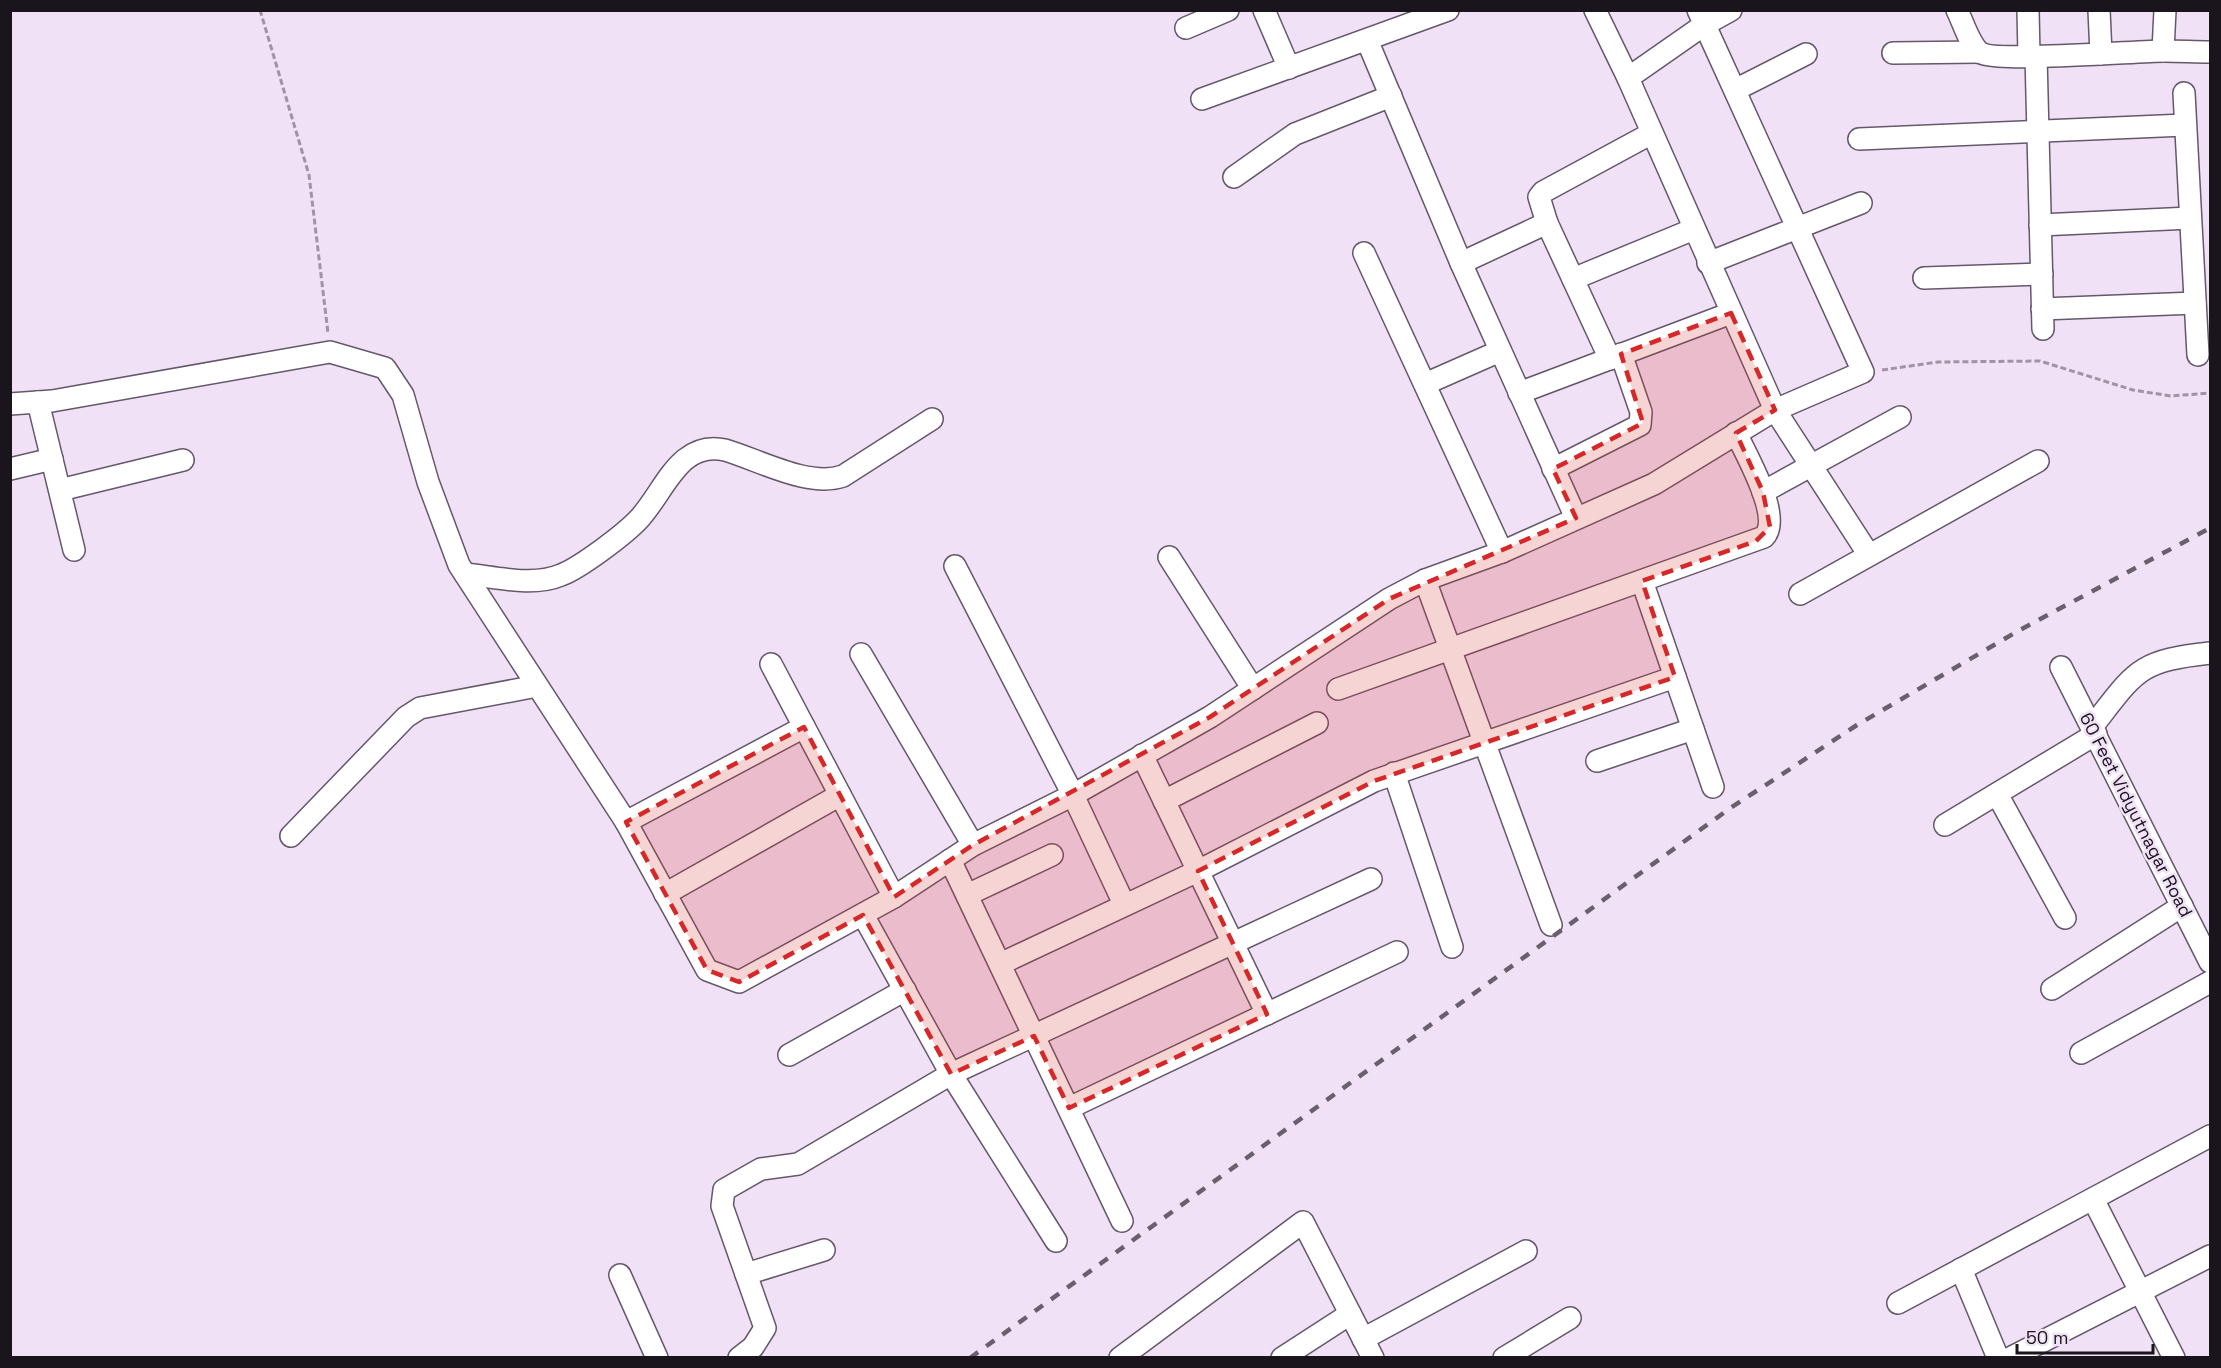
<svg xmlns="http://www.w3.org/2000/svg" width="2221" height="1368" font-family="'Space Grotesk',sans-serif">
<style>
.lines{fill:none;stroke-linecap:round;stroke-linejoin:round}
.street-casing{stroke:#65586a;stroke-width:24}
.path{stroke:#a094a4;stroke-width:3;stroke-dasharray:6 3;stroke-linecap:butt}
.street{stroke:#fff;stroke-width:21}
.rail{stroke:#6a606d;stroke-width:4.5;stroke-dasharray:10 10;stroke-linecap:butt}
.marked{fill:#d62828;fill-opacity:0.2;stroke:#d62828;stroke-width:4.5;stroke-dasharray:12 8;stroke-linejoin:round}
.labels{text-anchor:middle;stroke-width:5;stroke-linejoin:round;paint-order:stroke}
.street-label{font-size:18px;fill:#1a141c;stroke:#f0e1f6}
</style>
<rect width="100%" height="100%" fill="#f0e1f6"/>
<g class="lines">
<defs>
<g id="street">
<path d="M1264 10 1289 68"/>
<path d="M1595 10 1628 78"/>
<path d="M1698 10 1863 372 1775 410 1869 555"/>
<path d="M1957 10C1963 22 1969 43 1979 52 1993 63 2137 51 2164 51 2180 51 2195 52 2210 52"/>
<path d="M2028 10 2029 56"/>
<path d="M2099 10 2101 54"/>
<path d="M1186 28 1228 10"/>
<path d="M1367 40 1461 263 1576 518"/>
<path d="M2163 51 2165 10"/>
<path d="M1893 53 1979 52"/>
<path d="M2036 56 2043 329"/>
<path d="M1735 90 1806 54"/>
<path d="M2184 93 2198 355"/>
<path d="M1202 99 1448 10"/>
<path d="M1859 139 2185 125"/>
<path d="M1234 177 1295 134 1391 96"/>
<path d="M2040 225 2190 218"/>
<path d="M1364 253 1502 552"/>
<path d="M1461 263 1547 223"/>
<path d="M1708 263 1861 203"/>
<path d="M1924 278 2042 274"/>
<path d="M1573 279 1694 229"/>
<path d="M2042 309 2195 303"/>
<path d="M1610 359 1547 223 1539 197 1543 192 1652 133"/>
<path d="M1425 384 1500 351"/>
<path d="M1519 393 1731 313"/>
<path d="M38 402 74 550"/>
<path d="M10 404 52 401 330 352 385 368 403 395 428 482 459 565 626 822 707 970 739 982 894 897 973 845 1073 795 1210 717 1389 599 1425 580 1502 552 1654 484 1775 410 1628 78 1704 25 1731 10"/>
<path d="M10 469 52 459"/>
<path d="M1553 469 1640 425 1641 412 1621 354"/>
<path d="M60 490 183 460"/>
<path d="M1763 492 1900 417"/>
<path d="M1169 557 1253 689"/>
<path d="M955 566 1073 795 1124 904"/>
<path d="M465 574C495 577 533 587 561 575 580 568 625 534 639 519 665 491 679 440 725 450 759 460 809 488 843 476L932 419"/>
<path d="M1425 580 1551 925"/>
<path d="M1642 581 1713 787"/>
<path d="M1800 594 2038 461"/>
<path d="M861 654 973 845"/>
<path d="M771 664 894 897"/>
<path d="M2061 667 2210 962"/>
<path d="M1338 689 1764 537C1783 517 1746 455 1736 433"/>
<path d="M2092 727C2136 671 2137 661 2210 653"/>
<path d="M1142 755 1267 1014"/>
<path d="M1597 761 1693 729"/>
<path d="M1394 773 1452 947"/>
<path d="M1997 794 2065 918"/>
<path d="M1164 801 1317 723"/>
<path d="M626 822 804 727"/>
<path d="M1945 825 2096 734"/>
<path d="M291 836 406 717 420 708 537 686"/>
<path d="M950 860 1122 1221"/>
<path d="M665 894 840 795"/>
<path d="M967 895 1052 855"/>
<path d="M1000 964 1198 871 1374 781 1675 677"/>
<path d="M2052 989 2182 906"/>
<path d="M2081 1053 2210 982"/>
<path d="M789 1055 905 990"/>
<path d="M1069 1108 1397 952"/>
<path d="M2093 1199 2174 1358"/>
<path d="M1056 1241 951 1074 1371 879"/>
<path d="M1961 1269 1998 1358"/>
<path d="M746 1274 824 1250"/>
<path d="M620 1275 657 1358"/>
<path d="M1898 1303 2210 1136"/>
<path d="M1363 1339 1526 1251"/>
<path d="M739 1358 753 1347 765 1328 722 1206 724 1190 761 1169 798 1164 951 1074 863 915"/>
<path d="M1120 1358 1303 1222 1373 1358"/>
<path d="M1282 1358 1350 1314"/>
<path d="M1504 1358 1570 1318"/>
<path d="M2010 1358 2210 1256"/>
</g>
</defs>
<use href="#street" class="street-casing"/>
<g class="path">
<path d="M260 10 309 175 328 333"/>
<path d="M1882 370 1938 362 2040 361 2133 390 2171 396 2210 393"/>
</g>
<use href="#street" class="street"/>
<path class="rail" d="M970 1358 1729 809 1857 725 2018 631 2210 528"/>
</g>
<path class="marked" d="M1731 313 1775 410 1736 433 1763 492 1770 527 1756 541 1642 581 1675 677 1374 781 1198 871 1267 1014 1069 1108 1034 1036 951 1074 863 915 739 982 707 970 626 822 804 727 894 897 973 845 1210 717 1389 599 1576 518 1553 469 1643 423 1621 354Z"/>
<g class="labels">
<g class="street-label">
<text transform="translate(2136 815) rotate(63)" y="6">60 Feet Vidyutnagar Road</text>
</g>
</g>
<rect width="2221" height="1368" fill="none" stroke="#1a141c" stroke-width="24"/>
<path d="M2017 1344v9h136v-9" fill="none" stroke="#1a141c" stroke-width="3"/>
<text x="2026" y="1344" font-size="18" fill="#1a141c" stroke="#f0e1f6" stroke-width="4.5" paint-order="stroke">50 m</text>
</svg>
